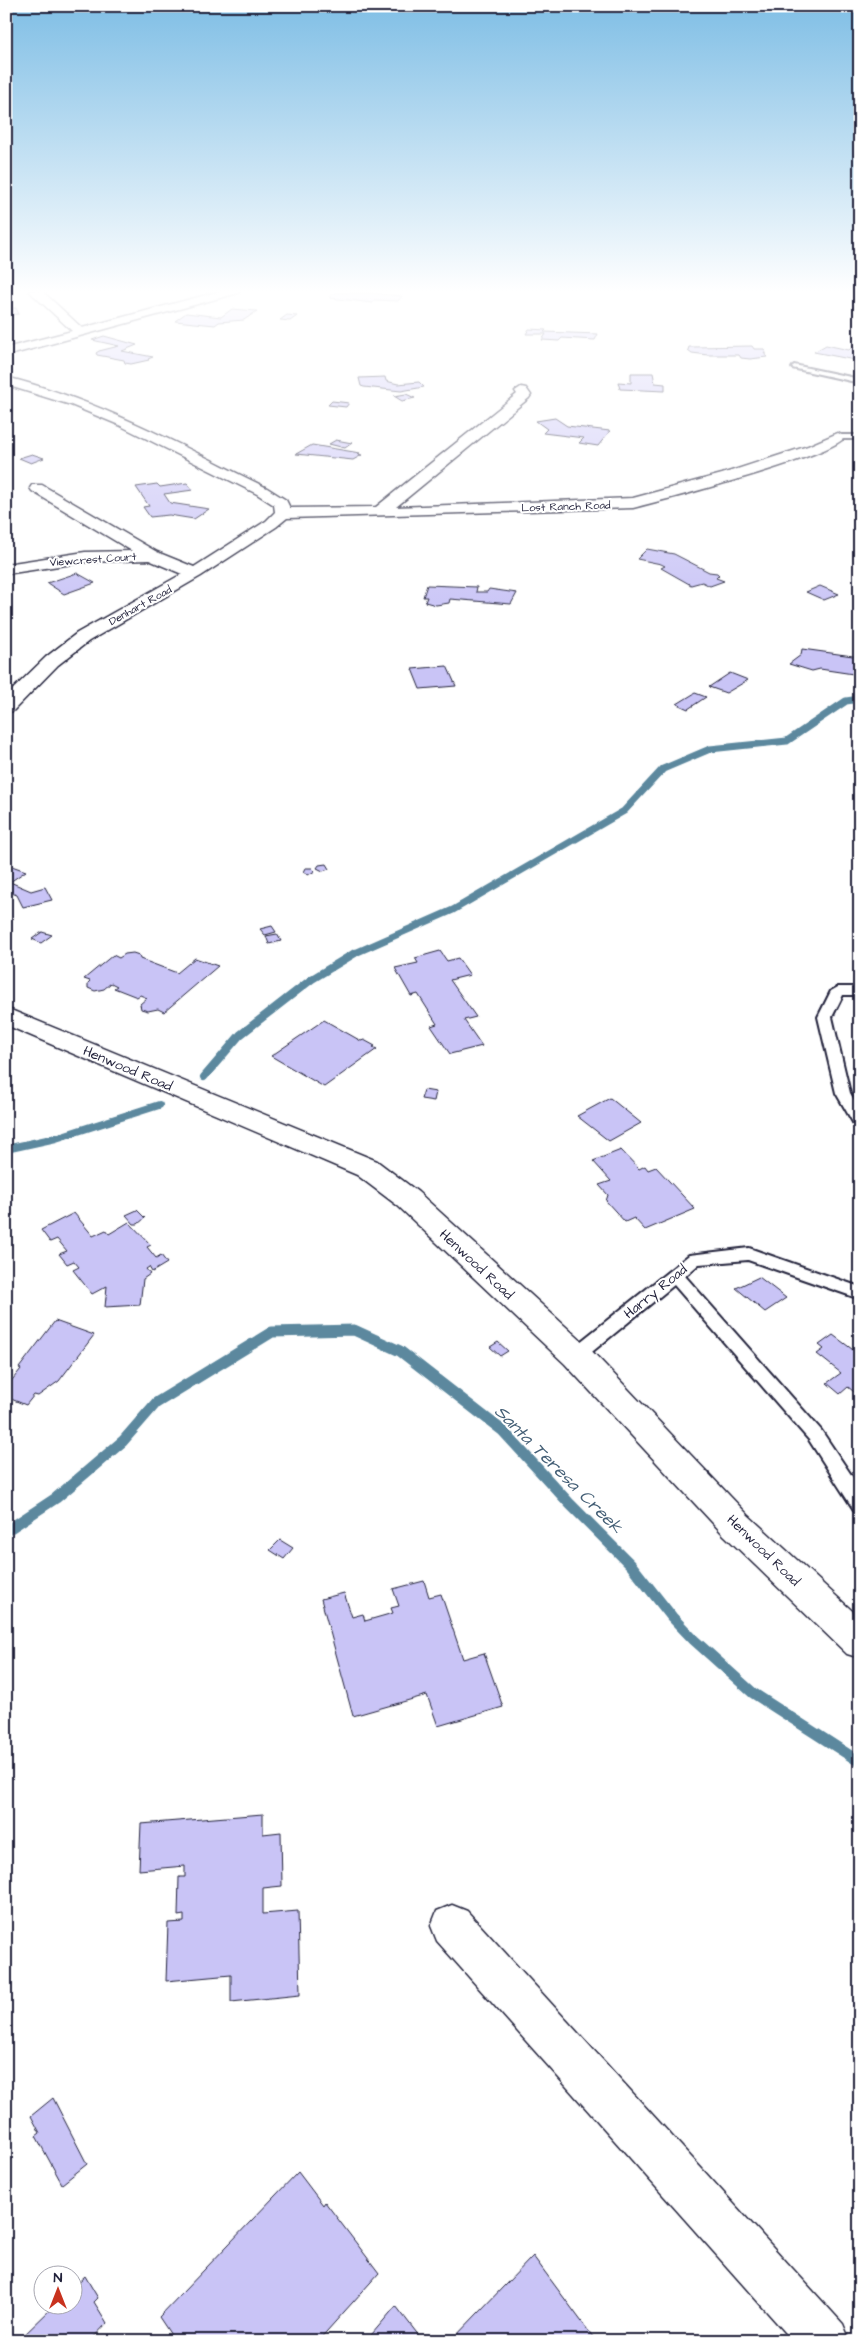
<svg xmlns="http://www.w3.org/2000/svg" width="866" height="2347" font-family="'Architects Daughter',sans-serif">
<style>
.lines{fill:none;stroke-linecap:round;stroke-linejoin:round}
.stream-far2{stroke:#5b889e;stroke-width:7}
.stream-far1{stroke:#5b889e;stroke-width:8}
.stream{stroke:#5b889e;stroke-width:11}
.building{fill:#c9c4f6;stroke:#22223b}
.lane-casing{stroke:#22223b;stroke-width:4}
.street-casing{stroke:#22223b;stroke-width:3}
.lane{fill:#fff;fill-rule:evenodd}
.street{fill:#fff;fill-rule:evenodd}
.labels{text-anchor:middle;stroke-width:4;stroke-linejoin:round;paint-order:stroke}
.far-street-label{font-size:11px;fill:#22223b;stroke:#fff}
.street-label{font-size:14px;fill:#22223b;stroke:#fff}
.near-water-label{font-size:18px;font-style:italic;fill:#435e75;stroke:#fff}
</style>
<rect width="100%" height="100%" fill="#fff"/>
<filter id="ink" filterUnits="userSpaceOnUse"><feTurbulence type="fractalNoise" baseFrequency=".02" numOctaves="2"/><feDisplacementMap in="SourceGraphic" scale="10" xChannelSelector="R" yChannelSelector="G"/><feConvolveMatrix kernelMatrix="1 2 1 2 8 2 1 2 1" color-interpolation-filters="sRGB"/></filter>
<g filter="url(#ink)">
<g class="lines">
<path class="stream-far2" d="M353 954 453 910 624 811 663 769 710 749 787 741 846 701 860 699"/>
<g class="stream-far1">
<path d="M204 1077 240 1035 312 979 355 953"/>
<path d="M6 1149 56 1138 159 1105"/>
</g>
<path class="stream" d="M6 1531 56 1498 123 1441 156 1403 272 1332 354 1330 400 1351 503 1431 570 1504 631 1565 672 1617 694 1640 753 1693 860 1762"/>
</g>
<g class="building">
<path d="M334 293H368L402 296 398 301 374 300 373 303 330 298V296Z"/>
<path d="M6 308H16L19 314 6 315Z"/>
<path d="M232 309 257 311 244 320 219 322 215 325 175 321 186 313 221 317Z"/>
<path d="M287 315 297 316 290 321 280 320Z"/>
<path d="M529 329 546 330 544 332 598 334 595 340 562 338 559 341 542 340 546 334H526Z"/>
<path d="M104 336 137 345 122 351 153 357 148 359 149 360 131 364 125 363 124 360 97 355 96 353 99 351 119 346 92 340Z"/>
<path d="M826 345 849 350 852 347 860 348V361L814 352Z"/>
<path d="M752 346 754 349H764L766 353H764L767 357 750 359 741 358 739 355H708L692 353 688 350 689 347H693Z"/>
<path d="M631 373H653L655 383 665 384V391L620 389 618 382 631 383Z"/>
<path d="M385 377 386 381 398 384 419 382 424 387 401 391 364 387 361 386 359 378Z"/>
<path d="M406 394 415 398 402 401 394 396Z"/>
<path d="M332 401 349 403 346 407 328 405Z"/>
<path d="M555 418 567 426 610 431 598 446 579 443 584 438 543 433 547 429 536 421Z"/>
<path d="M336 440 352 443 345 448 329 444Z"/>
<path d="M312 445 360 453 358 454 362 455 353 460 296 454Z"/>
<path d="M32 454 44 458 31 463 19 458Z"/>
<path d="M187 483 193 490 164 494 170 503 209 509 194 519 169 515 150 517 143 507 149 506 136 487 157 484 160 487Z"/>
<path d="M647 549 674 554 709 572 717 573 719 575 716 578 724 581 710 586 702 582 691 585 661 568 665 566 661 564 637 559Z"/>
<path d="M77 573 95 583 64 594 47 583Z"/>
<path d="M427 585 477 587 476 592H487L489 589 517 593 511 604 450 599 449 603 436 605 425 602 427 597H423Z"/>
<path d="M820 586 839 594 824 600 806 592Z"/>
<path d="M802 649 860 657V675L820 669 812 671 789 664 801 655Z"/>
<path d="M447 666 456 686 420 689 412 669Z"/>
<path d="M730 673 748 680 726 693 709 687Z"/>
<path d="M695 693 706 697 688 709 677 704Z"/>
<path d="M6 864 26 871 10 882 31 891 45 887 52 900 23 907 17 895 6 891Z"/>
<path d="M326 864 329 869 323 871 317 868 319 865Z"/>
<path d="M305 868H312L315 871 308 875 303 872Z"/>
<path d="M272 926 276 932 265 935 260 929Z"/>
<path d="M42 932 52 935 41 943 32 939Z"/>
<path d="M277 934 281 941 269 944 266 936Z"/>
<path d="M440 951 447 961 458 958 470 975 450 980 476 1017 464 1020 482 1046 450 1054 431 1026 437 1024 418 994 411 996 395 968 418 963 415 958Z"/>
<path d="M133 953 139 955 140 959 177 973 195 958 218 966 164 1012 158 1009 148 1011 141 1009 140 1004 147 998 140 995 137 997 114 988 117 986 111 983 104 989 95 991 88 988V983L90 981 84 979 113 955 119 958 125 954Z"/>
<path d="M324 1020 361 1041 364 1040 375 1046 373 1047 377 1049 324 1087 271 1056Z"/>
<path d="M424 1090 436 1092 434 1101 421 1099Z"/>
<path d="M610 1098 641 1123 609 1141 577 1116Z"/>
<path d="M621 1150 639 1169 645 1166 648 1170 656 1167 695 1209 645 1230 634 1218 625 1222 606 1201 608 1195 599 1185 611 1181 593 1161Z"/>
<path d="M137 1210 145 1218 138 1224H134L126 1215Z"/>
<path d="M74 1213 93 1236 106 1230 109 1234 129 1222 151 1245 147 1247 156 1258 161 1255 167 1263 152 1272 149 1267 146 1269 150 1274 143 1279 140 1305 105 1307 107 1286 92 1294 73 1270 79 1267 74 1261 67 1264 59 1254 67 1251 57 1239 50 1242 41 1230Z"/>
<path d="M759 1277 786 1298 765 1312 736 1288Z"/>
<path d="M55 1321 94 1335 59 1381 38 1396 34 1395 26 1405 6 1397V1391L10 1386 8 1385 21 1369 19 1368Z"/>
<path d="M833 1335 860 1355 858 1395 848 1387 840 1394 827 1383 841 1373 817 1354 824 1349 819 1345Z"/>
<path d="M498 1342 508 1351 500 1356 490 1347Z"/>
<path d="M280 1540 293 1548 284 1559 270 1550Z"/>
<path d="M424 1581 429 1597 441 1594 463 1659 484 1653 503 1707 438 1726 427 1695 353 1716 321 1599 344 1593 352 1617 363 1614 365 1621 393 1613 391 1608 399 1606 393 1589Z"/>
<path d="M263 1814V1834L281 1832 282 1886 263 1888V1914L298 1911 300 1995 231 2002V1975L166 1981 168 1923 184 1922V1915L178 1916 179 1877H185V1866L139 1870 141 1824Z"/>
<path d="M53 2098 87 2164 62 2184 36 2136 40 2133 31 2116Z"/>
<path d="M298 2172 323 2205 325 2202 379 2273 318 2341H175L159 2317Z"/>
<path d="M533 2256 596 2341H451Z"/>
<path d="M85 2276 98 2298 94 2302 107 2323 90 2341H18L56 2304H72V2288Z"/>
<path d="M396 2306 423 2341H366Z"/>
</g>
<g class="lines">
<defs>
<g id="lane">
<path d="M794 365 860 379V383L792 368Z"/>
<rect x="835" y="435" width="25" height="4"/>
<path d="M838 987H860V995H843L832 1017 850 1093 860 1110V1128L855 1126 836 1093 818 1017 831 991Z"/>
<path d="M749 1248 860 1287V1299L748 1260 699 1264 685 1276 821 1430 860 1488V1512L854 1510 809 1440 674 1285 582 1360 576 1362 570 1360 568 1355 570 1350 689 1255Z"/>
</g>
<g id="street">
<path d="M29 291H42L82 328 221 291H240L238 293 6 356V348L72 331Z"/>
<path d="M6 377C99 400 182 446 267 488L286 500 290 508 376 507 517 394 515 391 521 387 526 388 531 395 529 398 396 507 633 498 722 474 808 446 838 433 845 437C830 457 665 500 633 508L287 518 276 527 201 576 89 641 58 665 13 711 6 713V696L46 657 77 633 182 574 149 560 85 562 6 574V564L85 552 132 551 32 491 30 488 32 485H42L157 552 194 567 266 521 275 512 274 505 257 494 119 425 71 405 6 385Z"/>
<path d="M6 1008 377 1161 418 1192 587 1346 748 1515 860 1618V1658L847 1654 724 1535 565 1364 398 1206 357 1175 6 1025Z"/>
<path d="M452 1905 467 1911 843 2324 850 2341H793L437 1941 431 1926 437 1911Z"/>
</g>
</defs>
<use href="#lane" class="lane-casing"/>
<use href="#street" class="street-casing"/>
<use href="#lane" class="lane"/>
<use href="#street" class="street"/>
</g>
</g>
<linearGradient id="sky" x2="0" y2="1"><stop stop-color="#7fbee5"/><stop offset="0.47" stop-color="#fff"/><stop offset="1" stop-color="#fff" stop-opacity="0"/></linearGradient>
<rect width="866" height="620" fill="url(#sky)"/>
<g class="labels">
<g class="far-street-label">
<text transform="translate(566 506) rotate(-2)" y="4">Lost Ranch Road</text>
<text transform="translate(93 559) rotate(-4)" y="4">Viewcrest Court</text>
<text transform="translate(140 605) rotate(-29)" y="4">Denhart Road</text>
</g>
<g class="street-label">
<text transform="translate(128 1068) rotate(23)" y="5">Henwood Road</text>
<text transform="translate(477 1264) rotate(43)" y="5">Henwood Road</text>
<text transform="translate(655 1291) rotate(-39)" y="5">Harry Road</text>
<text transform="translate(764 1550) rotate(44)" y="5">Henwood Road</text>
</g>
<g class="near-water-label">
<text transform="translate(559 1469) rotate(45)" y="6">Santa Teresa Creek</text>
</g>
</g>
<rect width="866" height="2347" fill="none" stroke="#fff" stroke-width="25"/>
<rect x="12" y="12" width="841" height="2322" fill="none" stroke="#22223b" stroke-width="2" filter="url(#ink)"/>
<g transform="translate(58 2290)"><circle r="24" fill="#ffffff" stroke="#a7a7b1"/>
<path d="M0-4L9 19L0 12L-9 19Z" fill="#c8321e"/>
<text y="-8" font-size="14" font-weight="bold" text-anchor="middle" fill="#22223b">N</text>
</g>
</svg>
